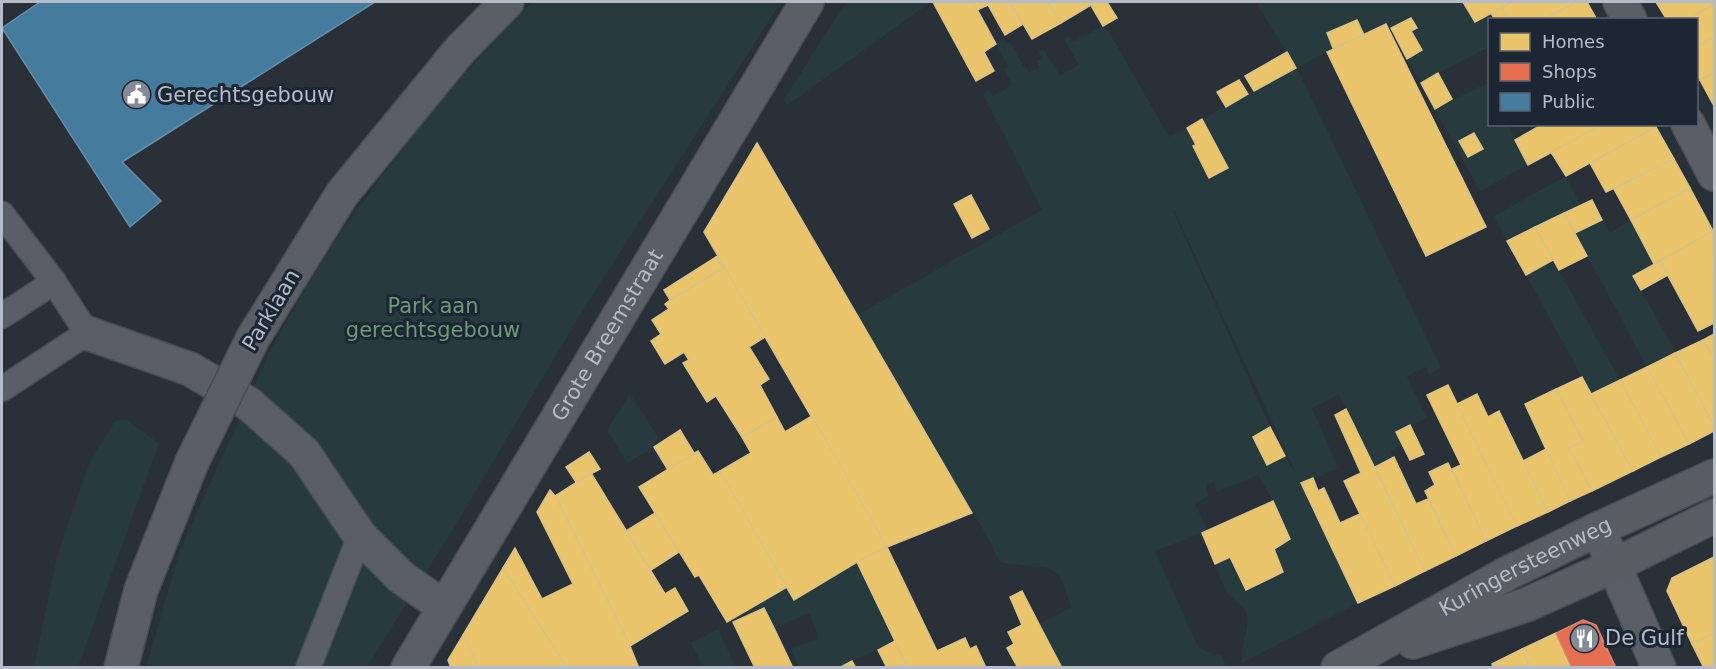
<svg xmlns="http://www.w3.org/2000/svg" width="1716" height="669" font-family="'DejaVu Sans',sans-serif">
<style>
.green{fill:#273a3e;fill-rule:evenodd}
.homes{fill:#e9c46a;stroke:#d9c286;stroke-width:1.5}
.shops{fill:#e76f51;stroke:#d88675;stroke-width:1.5}
.public{fill:#457b9d;stroke:#668eaa;stroke-width:1.5}
.lines{fill:none;stroke-linecap:round;stroke-linejoin:round}
.lane-casing{stroke:#484c53;stroke-width:27}
.street-casing{stroke:#484c53;stroke-width:36}
.secondary-casing{stroke:#484c53;stroke-width:36}
.lane{stroke:#5a5e66;stroke-width:24}
.street{stroke:#5a5e66;stroke-width:33}
.secondary{stroke:#595d64;stroke-width:33}
.street-bridge-casing{stroke:#484c53;stroke-width:36;stroke-linecap:butt}
.street-bridge{stroke:#5a5e66;stroke-width:33}
.labels{text-anchor:middle;stroke-width:6;stroke-linejoin:round;paint-order:stroke}
.poi-label{font-size:21px;fill:#b4bcc9;stroke:#1d2633;text-anchor:start}
.park-label{font-size:21px;fill:#6b9a76;stroke:#1d2633}
.street-label{font-size:21px;fill:#b4bcc9;stroke:#1d2633}
</style>
<rect width="100%" height="100%" fill="#2a3038"/>
<g class="green">
<path d="M532 2H781L581 313 458 521 367 667 146 668 180 550 272 347 330 247 434 106Z"/>
<path d="M848 2H931L787 105 784 100 840 11Z"/>
<path d="M1256 2H1463L1475 22 1491 13 1495 19 1490 20 1489 47 1421 82 1407 59 1422 50 1411 31 1417 28 1411 18 1391 28 1386 24 1364 35 1357 20 1327 33 1333 48 1297 68 1441 368 1429 375 1426 367 1407 376 1427 418 1396 432 1402 445 1390 451 1394 457 1375 467 1339 395 1312 408 1338 468 1301 484 1358 603 1242 663C1239 646 1250 631 1247 615 1245 606 1239 603 1232 598 1224 591 1219 573 1215 564L1230 557 1246 590 1283 572 1274 549 1290 539 1273 501 1258 475 1217 492 1214 482 1206 485 1209 496 1195 504 1208 531 1155 551 1198 647 1210 653 1221 655 1227 667H1062L1039 624 1071 607 1060 575 1048 568 1002 563 996 556 992 545 857 315 1042 210 983 94 989 90 993 96 1012 85 1004 69 1008 66 995 43 1003 39 1007 44 1010 42 1024 67 1025 66 1029 72 1039 67 1036 61 1042 58 1038 52 1043 49 1060 75 1079 65 1064 39 1069 36 1073 42 1105 25 1169 137 1187 128 1196 145 1193 147 1209 178 1228 168 1202 119 1296 68ZM1173 210H1174L1297 476 1285 456 1267 465 1253 437 1270 427Z"/>
<path d="M1489 82 1490 124 1508 125 1528 165 1480 191 1435 109Z"/>
<path d="M1566 176 1580 205 1507 241 1494 216Z"/>
<path d="M1602 220 1610 233 1631 220 1654 264 1633 276 1676 353 1647 367 1575 233Z"/>
<path d="M1553 260 1620 380 1591 394 1526 275Z"/>
<path d="M630 394 658 437 654 447 627 463 607 430Z"/>
<path d="M125 419 159 443 78 667H34L57 556 89 464 115 421Z"/>
<path d="M857 562 895 641 839 667H799L791 649 819 638 809 613 774 628 764 608 745 617 742 613 787 587 795 600Z"/>
<path d="M718 629 736 667H703L691 643Z"/>
</g>
<g class="homes">
<path d="M933 2H973L996 44 984 52 994 71 976 81Z"/>
<path d="M973 2H1010L1023 24 1005 35 988 5 977 10Z"/>
<path d="M1010 2H1048L1061 23 1032 39Z"/>
<path d="M1048 2H1089L1091 5 1061 23Z"/>
<path d="M1089 2H1107L1117 18 1103 26Z"/>
<path d="M1463 2H1512L1475 22Z"/>
<path d="M1512 2H1577L1542 20H1508L1502 7Z"/>
<path d="M1577 2H1587L1597 20H1542Z"/>
<path d="M1656 2H1714V4L1687 20H1667Z"/>
<path d="M1714 4V37L1696 47V20H1687Z"/>
<path d="M1502 7 1508 20H1495L1491 13Z"/>
<path d="M1411 18 1417 28 1411 31 1422 50 1407 59 1391 28Z"/>
<path d="M1357 20 1364 35 1333 48 1327 33Z"/>
<path d="M1386 24 1486 227 1426 256 1327 52Z"/>
<path d="M1714 37V73L1700 80 1696 74V47Z"/>
<path d="M1287 52 1296 68 1254 91 1245 76Z"/>
<path d="M1438 73 1452 99 1435 109 1421 83Z"/>
<path d="M1714 73V106L1700 80Z"/>
<path d="M1239 80 1248 94 1226 107 1217 92Z"/>
<path d="M1202 119 1228 168 1209 178 1193 146 1196 145 1187 128Z"/>
<path d="M1543 124H1604L1528 165 1515 140Z"/>
<path d="M1604 124H1655L1656 127 1566 176 1551 152Z"/>
<path d="M1656 127 1674 159 1606 192 1590 163Z"/>
<path d="M1474 133 1483 149 1468 157 1459 141Z"/>
<path d="M757 143 857 315 972 513 887 547 704 232Z"/>
<path d="M1674 159 1690 188 1631 220 1614 189Z"/>
<path d="M1690 188 1713 231 1654 264 1631 220Z"/>
<path d="M971 195 989 229 972 238 954 204Z"/>
<path d="M1592 200 1602 220 1575 233 1564 213Z"/>
<path d="M1564 213 1587 256 1559 270 1535 227Z"/>
<path d="M1535 227 1553 260 1526 275 1507 241Z"/>
<path d="M1713 231 1714 323 1698 331 1660 261Z"/>
<path d="M718 256 765 337 749 347 769 379 760 385 777 417 742 437 716 396 707 402 683 363 689 360 684 352 665 364 651 341 661 334 652 320 669 309 665 304 670 300 723 268 716 257Z"/>
<path d="M716 257 723 268 670 300 664 290Z"/>
<path d="M1660 261 1668 275 1641 290 1633 276Z"/>
<path d="M1714 334V360L1703 340Z"/>
<path d="M1703 340 1714 360V426L1675 353Z"/>
<path d="M1675 353 1714 426V431L1689 444 1647 367Z"/>
<path d="M1647 367 1689 444 1661 457 1620 380Z"/>
<path d="M1582 377 1633 471 1592 491 1569 448 1583 441 1556 389Z"/>
<path d="M1620 380 1661 457 1633 471 1591 394Z"/>
<path d="M1448 385 1517 526 1486 541 1452 469 1461 465 1427 395Z"/>
<path d="M1556 389 1583 441 1569 448 1592 491 1570 501 1525 404Z"/>
<path d="M1477 394 1488 417 1499 411 1548 512 1517 526 1457 404Z"/>
<path d="M1346 409 1425 571 1395 586 1344 481 1361 473 1335 415Z"/>
<path d="M812 416 887 547 857 562 794 600 720 471 751 453 742 437 777 417 785 432Z"/>
<path d="M1410 425 1424 454 1410 460 1396 432Z"/>
<path d="M1270 427 1285 456 1267 465 1253 437Z"/>
<path d="M680 430 694 453 668 470 654 447Z"/>
<path d="M1546 449 1570 501 1548 512 1523 461Z"/>
<path d="M698 451 713 475 720 471 787 587 727 622 699 575 695 577 639 487Z"/>
<path d="M589 452 600 469 576 482 566 467Z"/>
<path d="M1394 457 1416 504 1428 499 1456 556 1425 571 1375 467Z"/>
<path d="M1448 463 1486 541 1456 556 1425 491 1435 485 1429 472Z"/>
<path d="M591 473 665 594 675 588 688 611 630 646 555 496Z"/>
<path d="M1313 478 1318 491 1324 488 1340 523 1360 514 1395 586 1358 603 1301 483Z"/>
<path d="M550 490 555 496 630 646 638 666 634 668H567L503 568 515 548 542 599 573 584 537 512Z"/>
<path d="M1273 501 1290 539 1274 549 1283 572 1246 590 1230 557 1215 564 1202 533Z"/>
<path d="M655 513 679 552 651 570 626 531Z"/>
<path d="M887 547 937 651 965 638 970 649 976 646 986 668H908L857 562Z"/>
<path d="M1714 557V633L1692 644 1667 591 1672 578Z"/>
<path d="M503 568 567 668H479L463 635Z"/>
<path d="M1022 591 1039 624 1062 668H1018L1007 648 1014 644 1008 632 1022 625 1010 597Z"/>
<path d="M764 608 774 628 793 668H755L733 622Z"/>
<path d="M1556 633 1572 668H1530L1522 649Z"/>
<path d="M1714 633V668H1704L1692 644Z"/>
<path d="M463 635 479 668H451L448 660Z"/>
<path d="M895 641 908 668H887L878 650Z"/>
<path d="M1522 649 1530 668H1493L1492 664Z"/>
<path d="M852 661 856 668H839Z"/>
</g>
<path class="shops" d="M1583 620 1596 625 1616 668H1572L1556 633Z"/>
<path class="public" d="M40 2H375L122 162 161 201 130 227 2 28Z"/>
<g class="lines">
<defs>
<g id="lane">
<path d="M2 214 54 282 87 333 2 389"/>
<path d="M2 316 54 282"/>
<path d="M308 668 360 536"/>
</g>
<g id="street">
<path d="M1620 2 1630 20"/>
<path d="M1688 124 1714 174"/>
<path d="M87 333 190 369 249 404 304 453 360 536 401 577 444 607"/>
<path d="M253 338 342 194 460 50 507 2"/>
<path d="M1598 529 1659 668"/>
<path d="M121 668 141 590 192 462"/>
<path id="s1" d="M408 668 807 2"/>
</g>
<g id="secondary">
<path d="M1413 642 1526 605 1613 566 1714 516"/>
<path id="s2" d="M1338 668 1508 573 1598 529 1714 476"/>
</g>
</defs>
<use href="#lane" class="lane-casing"/>
<use href="#street" class="street-casing"/>
<use href="#secondary" class="secondary-casing"/>
<use href="#lane" class="lane"/>
<use href="#street" class="street"/>
<use href="#secondary" class="secondary"/>
<defs>
<path id="street-bridge" d="M192 462 253 338"/>
</defs>
<use href="#street-bridge" class="street-bridge-casing"/>
<use href="#street-bridge" class="street-bridge"/>
</g>
<defs>
<symbol id="civic-disc" viewBox="-11 -11 22 22"><circle r="9.5" fill="#848b96" stroke="#1d2633"/><path d="M-.6-6.5H3V-4.5H.6V-3L4-1V1h2V6H-6V1h2V-1L-.6-3ZM-1.2 2.5V6h2.4V2.5Z" fill="#fff"/></symbol>
<symbol id="restaurant-disc" viewBox="-11 -11 22 22"><circle r="9.5" fill="#848b96" stroke="#1d2633"/><path d="M-5-6h1v4h1v-4h1v4h1v-4h1v5L-1.5 .5V6h-2V.5L-5-1ZM5-6V6H3V1.5H1.5Q1.5-4 5-6Z" fill="#fff"/></symbol>
</defs>
<g fill-rule="evenodd">
<use href="#civic-disc" x="120" y="78" width="33" height="33"/>
<use href="#restaurant-disc" x="1568" y="622" width="33" height="33"/>
</g>
<g class="labels">
<g class="poi-label">
<text x="157" y="102">Gerechtsgebouw</text>
<text x="1605" y="645">De Gulf</text>
</g>
<g class="park-label">
<text x="433" y="313">Park aan<tspan x="433" dy="24">gerechtsgebouw</tspan></text>
</g>
<g class="street-label">
<text transform="translate(271 310) rotate(-59)" y="7">Parklaan</text>
<text dy="7" stroke="none"><textPath href="#s1" startOffset="388">Grote Breemstraat</textPath></text>
<text dy="7" stroke="none"><textPath href="#s2" startOffset="213">Kuringersteenweg</textPath></text>
</g>
</g>
<rect width="1716" height="669" fill="none" stroke="#b4bcc9" stroke-width="6"/>
<rect x="1488" y="18" width="210" height="108" fill="#1d2633" stroke="#59626f" stroke-width="1.5"/>
<rect x="1500" y="33" width="30" height="18" fill="#e9c46a" stroke="#59626f" stroke-width="1.5"/>
<text x="1542" y="48" font-size="18" fill="#b4bcc9">Homes</text>
<rect x="1500" y="63" width="30" height="18" fill="#e76f51" stroke="#59626f" stroke-width="1.5"/>
<text x="1542" y="78" font-size="18" fill="#b4bcc9">Shops</text>
<rect x="1500" y="93" width="30" height="18" fill="#457b9d" stroke="#59626f" stroke-width="1.5"/>
<text x="1542" y="108" font-size="18" fill="#b4bcc9">Public</text>
</svg>
